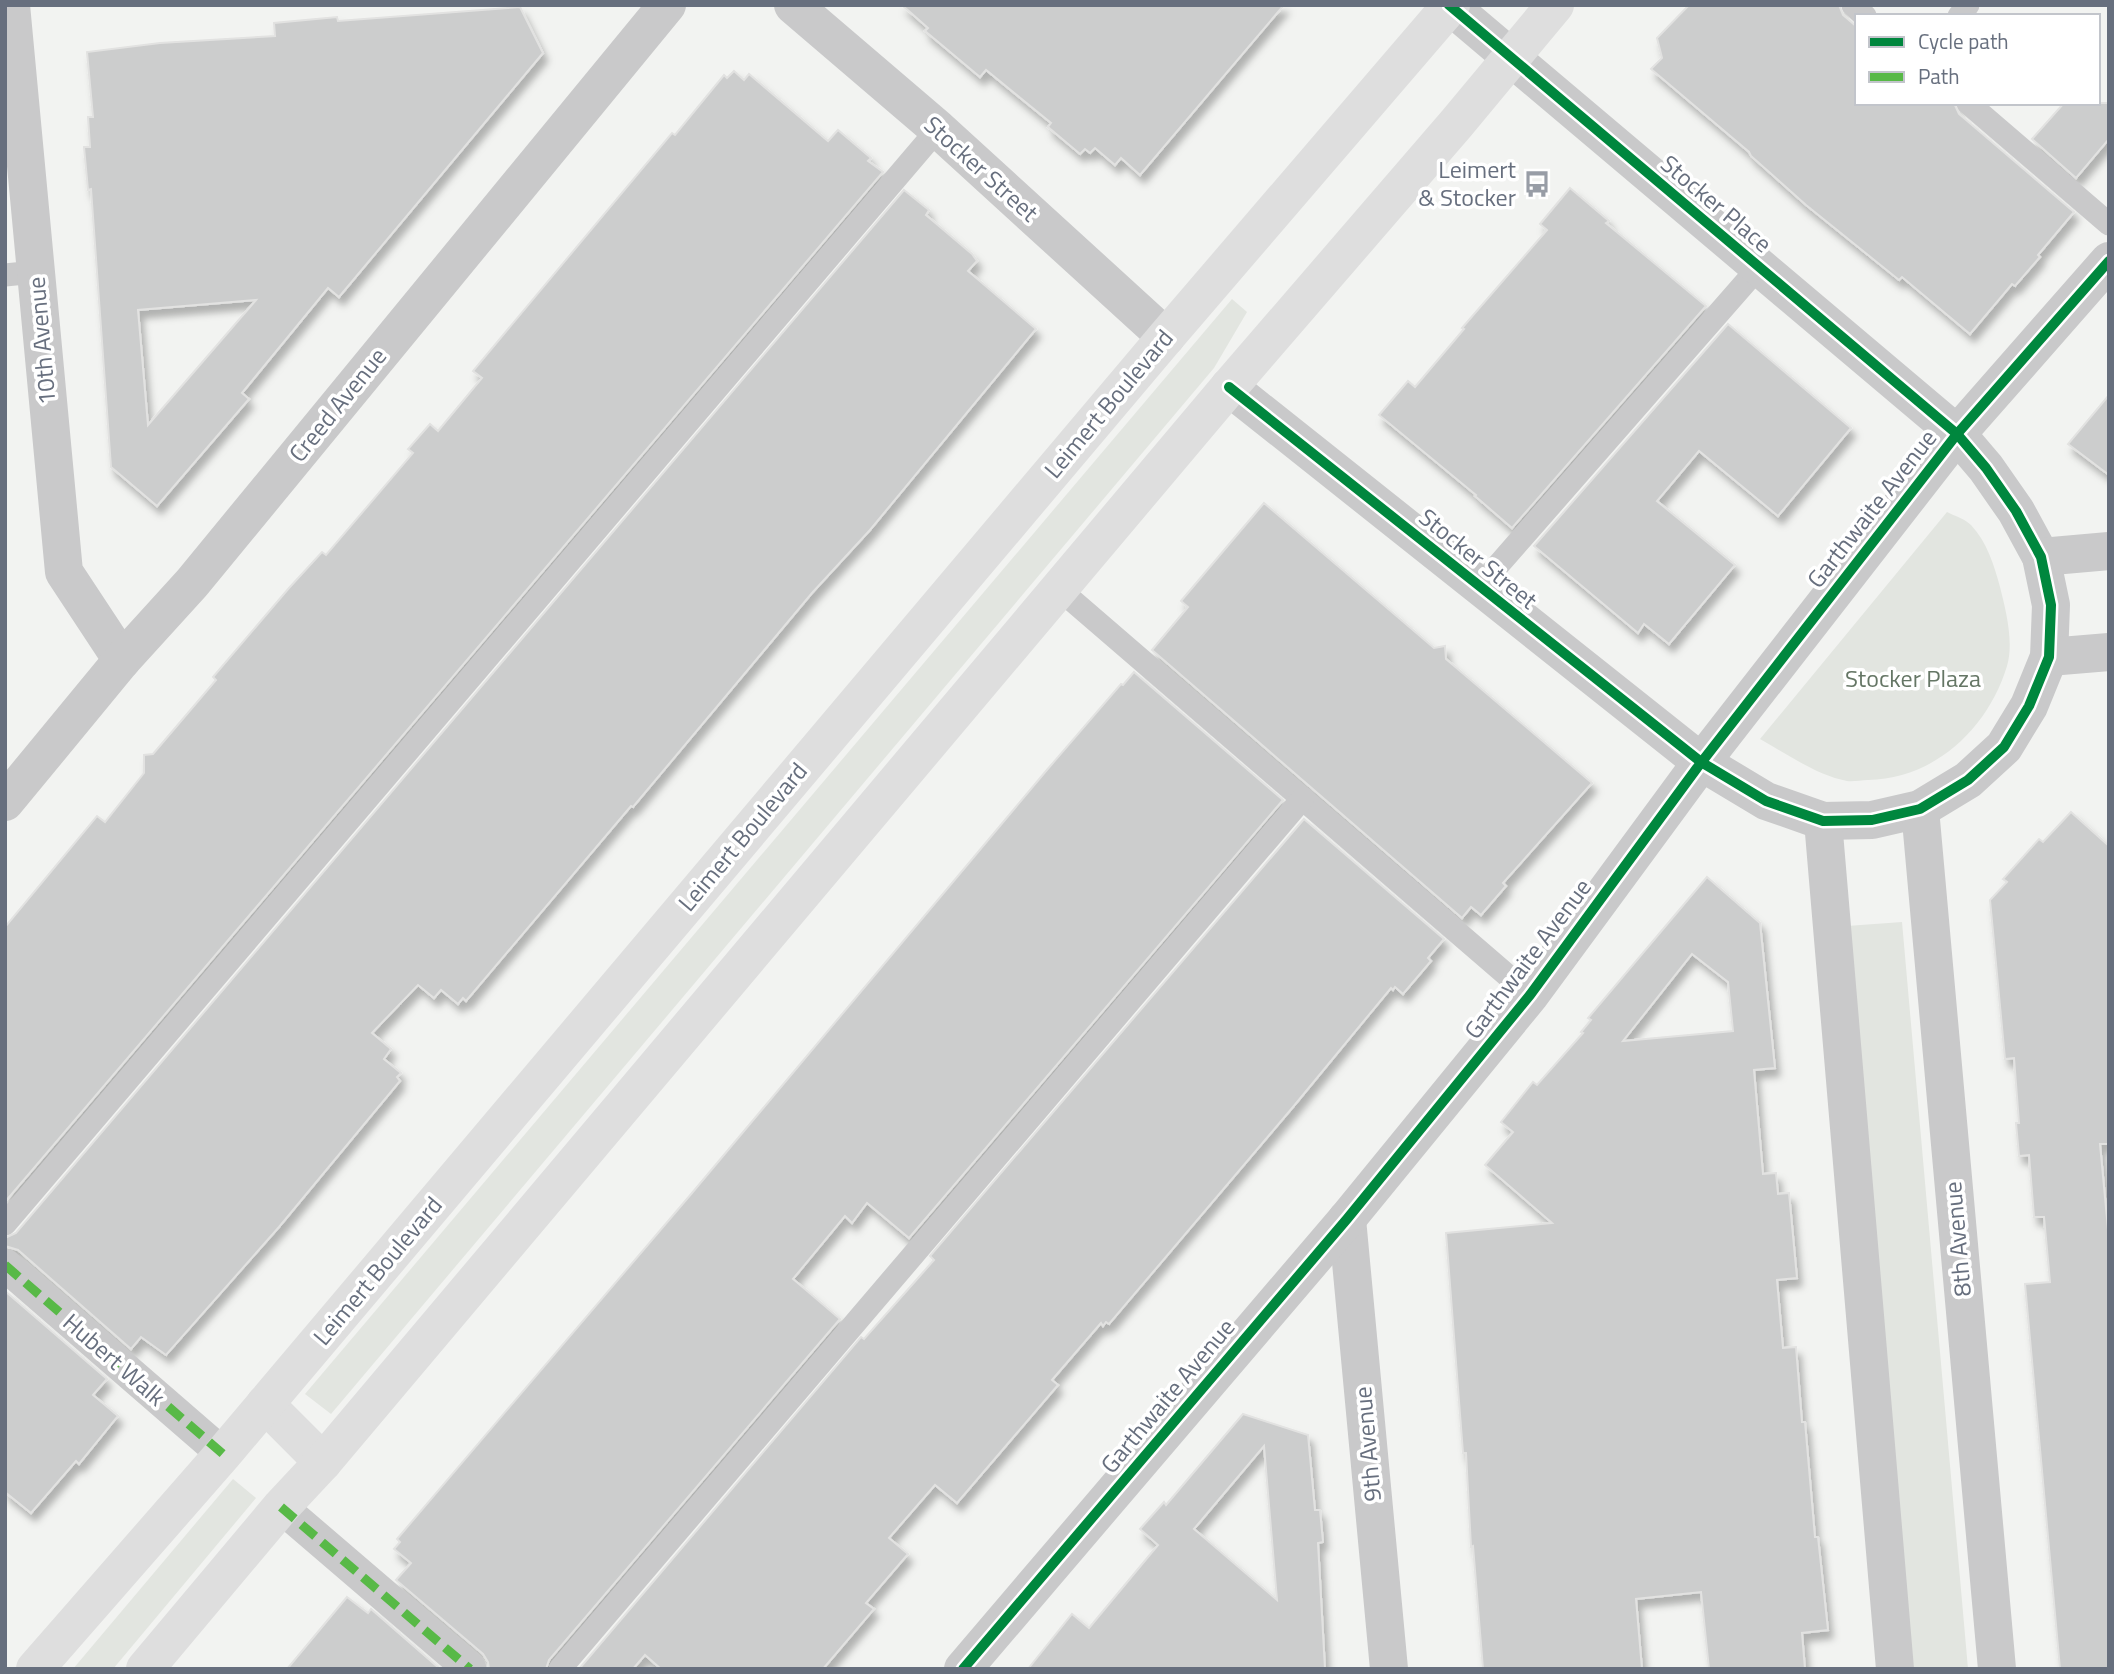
<svg xmlns="http://www.w3.org/2000/svg" width="2114" height="1674" font-family="'Titillium Web',sans-serif">
<style>
.green{fill:#e2e5e0}
.building{fill:#cccdcd;stroke:#e2e2e1;stroke-width:2;fill-rule:evenodd;filter:url(#shadow)}
.lines{fill:none;stroke-linecap:round;stroke-linejoin:round}
.service{stroke:#c9c9ca;stroke-width:23}
.pedestrian{stroke:#c9c9ca;stroke-width:33}
.minor{stroke:#c9c9ca;stroke-width:38}
.tertiary{stroke:#c9c9ca;stroke-width:38}
.primary{stroke:#dedede;stroke-width:38}
.quiet{stroke:#58b947;stroke-width:9;stroke-dasharray:18 9;stroke-linecap:butt}
.cycleway-casing{stroke:#fff;stroke-width:15}
.cycleway{stroke:#00873e;stroke-width:10}
.labels{text-anchor:middle;stroke-width:7;stroke-linejoin:round;paint-order:stroke}
.street-label{font-size:24px;fill:#676f7e;stroke:#fff}
.poi-label{font-size:24px;fill:#676f7e;stroke:#fff;text-anchor:end}
.park-label{font-size:24px;fill:#657665;stroke:#fff}
</style>
<defs>
<filter id="shadow"><feDropShadow dx="4.5" dy="8" stdDeviation="3.5" flood-color="#0004"/></filter>
</defs>
<rect width="100%" height="100%" fill="#f2f3f1"/>
<g class="green">
<path d="M1232 299 1247 312 1214 368 331 1414 305 1394Z"/>
<path d="M1947 512C1955 516 1965 519 1971 525 1987 542 1994 565 2000 587 2006 611 2014 642 2007 666 1988 729 1934 779 1868 780 1861 780 1853 782 1847 781 1816 775 1787 754 1760 739Z"/>
<path d="M1902 922 1968 1669H1912L1847 926Z"/>
<path d="M233 1479 256 1498 113 1669H73Z"/>
</g>
<g class="building">
<path d="M902 5H1284L1140 175 1121 158 1115 165 1095 148 1090 153 1085 149 1080 154 1048 127 1051 123 986 70 980 77 925 31 928 28Z"/>
<path d="M1689 5H1839L1843 15 1857 27V103H1954L1959 114 2074 212 2038 255 2040 257 2015 286 2012 284 1970 334 1902 277 1899 280 1806 205 1751 156 1749 152 1651 69 1662 58 1657 38Z"/>
<path d="M520 7 543 53 339 297 328 288 242 393 249 399 157 506 111 467 91 189 88 190 84 147H90L88 117H93L87 52 160 43 275 36 274 23 337 17 338 21ZM256 300 148 425 138 310Z"/>
<path d="M734 71 744 80 749 74 828 141 838 130 871 158 868 161 883 172 5 1202V927L97 816 105 822 144 773V755L153 754 216 680 213 677 289 588 322 552 326 555 413 453 408 449 430 424 438 431 482 378 473 371 672 133 675 135 724 75 727 78Z"/>
<path d="M2064 103H2109V139L2076 178 2032 139Z"/>
<path d="M1570 188 1609 221 1606 223 1706 306 1512 528 1475 496 1476 495 1379 415 1408 381 1415 387 1464 329 1462 328 1547 230 1540 224Z"/>
<path d="M904 190 929 210 926 215 972 254 977 261 968 271 1036 329 870 530 812 593 633 807 631 806 466 1001 463 998 458 1004 441 990 434 998 418 985 372 1033 391 1049 384 1059 401 1073 397 1077 400 1081 279 1227 166 1355 141 1337 131 1349 18 1250 5 1246V1238L16 1233Z"/>
<path d="M1728 324 1851 428 1778 516 1699 451 1657 501 1735 565 1669 644 1644 624 1638 633 1534 546Z"/>
<path d="M2109 395V475L2068 444Z"/>
<path d="M1264 503 1434 648 1445 646 1446 659 1592 783 1503 883 1506 886 1481 915 1471 907 1462 918 1152 650 1188 607 1181 601Z"/>
<path d="M1134 672 1283 800 909 1238 867 1203 852 1223 845 1216 793 1279 840 1319 549 1660 546 1669H489L488 1662 483 1654 396 1580 411 1563 394 1549 400 1542 397 1539 692 1193 1046 771 1121 684 1123 685Z"/>
<path d="M2071 812 2109 846V1144H2100L2109 1240V1669H2060L2025 1284 2050 1282 2044 1217H2034L2029 1155 2019 1156 2016 1123H2019L2014 1058 2005 1059 1990 900 2007 882 2003 879 2039 839 2043 842Z"/>
<path d="M1304 819 1444 939 1428 958 1431 961 1403 994 1395 987 1393 990 1391 988 1293 1107 1109 1324 1106 1322 1103 1326 1101 1323 1052 1380 1058 1385 957 1503 935 1485 889 1538 908 1554 866 1603 874 1609 823 1669H661L645 1655 633 1669H579L861 1337 864 1339 911 1286 934 1260 930 1256Z"/>
<path d="M1707 877 1760 923 1775 1068 1754 1070 1763 1174 1776 1173 1778 1194 1789 1193 1797 1278 1777 1280 1783 1348 1796 1347 1802 1422H1805L1815 1537H1818L1828 1630 1802 1633 1805 1669H1709L1701 1592 1636 1599 1642 1669H1483L1473 1546 1471 1547 1466 1453H1463L1446 1233 1552 1223 1485 1165 1513 1132 1501 1122 1533 1082 1537 1085 1583 1033 1581 1032 1591 1020 1588 1018ZM1692 954 1728 982 1733 1031 1623 1041Z"/>
<path d="M5 1291 107 1379 93 1395 118 1416 79 1464 76 1461 31 1513 5 1492Z"/>
<path d="M1243 1414 1308 1435 1315 1510H1320L1323 1542 1318 1543 1325 1669H1028L1072 1614 1089 1628 1158 1545 1140 1529 1164 1502 1166 1505ZM1264 1446 1277 1600 1194 1529Z"/>
<path d="M347 1597 368 1613 371 1609 440 1669H287Z"/>
</g>
<g class="lines">
<g class="service">
<path d="M1853 5 1865 16"/>
<path d="M1959 16 1968 5"/>
<path d="M1968 103 2109 224"/>
<path d="M5 275 35 272"/>
<path d="M1479 587 1759 267"/>
<path d="M1059 589 1530 995"/>
<path d="M5 1224 938 129"/>
<path d="M560 1669 1303 798"/>
</g>
<g class="pedestrian">
<path d="M5 1265 223 1454"/>
<path d="M281 1507 470 1669"/>
</g>
<g class="minor">
<path d="M11 5 64 572 122 660"/>
<path d="M793 5 938 129 1166 337"/>
<path d="M1229 387 1701 762"/>
<path d="M5 802 122 660 192 583 667 5"/>
<path d="M1347 1219 1389 1669"/>
<path d="M963 1669 1347 1219 1530 995 1697 768 1957 434 2109 261"/>
</g>
<g class="tertiary">
<path d="M1449 5 1957 434 1986 468 2016 511 2041 557 2051 605 2049 657 2029 706 2004 747 1968 780 1920 809 1872 820 1823 821 1766 801 1701 762"/>
<path d="M2041 557 2109 551"/>
<path d="M2049 657 2109 652"/>
<path d="M1920 809 1997 1669"/>
<path d="M1823 821 1895 1669"/>
</g>
<g class="primary">
<path d="M265 1404 323 1462"/>
<path d="M35 1669 223 1454 1166 337 1451 5"/>
<path d="M145 1669 281 1507 323 1462 1229 387 1456 124 1555 5"/>
</g>
<g class="quiet">
<path d="M5 1265 223 1454"/>
<path d="M281 1507 470 1669"/>
</g>
<defs>
<g id="cycleway">
<path d="M1229 387 1701 762 1766 801 1823 821 1872 820 1920 809 1968 780 2004 747 2029 706 2049 657 2051 605 2041 557 2016 511 1986 468 1957 434 1449 5"/>
<path d="M963 1669 1347 1219 1530 995 1697 768 1957 434 2109 261"/>
</g>
</defs>
<use href="#cycleway" class="cycleway-casing"/>
<use href="#cycleway" class="cycleway"/>
</g>
<defs>
<symbol id="bus-bare" viewBox="-9 -9 18 18"><path d="M-5-6H5V4H4V6H2V4H-2V6H-4V4H-5ZM-3.5-4V0h7V-4ZM-3.5 1.2v1.5H-2V1.2ZM2 1.2v1.5H3.5V1.2Z" fill="#989da6" stroke="#fff" stroke-width="2.5" paint-order="stroke"/></symbol>
</defs>
<g fill-rule="evenodd">
<use href="#bus-bare" x="1518" y="165" width="38" height="38"/>
</g>
<g class="labels">
<g class="street-label">
<text transform="translate(981 169) rotate(42)" y="8">Stocker Street</text>
<text transform="translate(1716 204) rotate(40)" y="8">Stocker Place</text>
<text transform="translate(42 341) rotate(-95)" y="8">10th Avenue</text>
<text transform="translate(1109 404) rotate(-50)" y="8">Leimert Boulevard</text>
<text transform="translate(338 405) rotate(-51)" y="8">Creed Avenue</text>
<text transform="translate(1872 509) rotate(-52)" y="8">Garthwaite Avenue</text>
<text transform="translate(1478 559) rotate(39)" y="8">Stocker Street</text>
<text transform="translate(743 837) rotate(-50)" y="8">Leimert Boulevard</text>
<text transform="translate(1528 959) rotate(-53)" y="8">Garthwaite Avenue</text>
<text transform="translate(1958 1239) rotate(-95)" y="8">8th Avenue</text>
<text transform="translate(378 1271) rotate(-50)" y="8">Leimert Boulevard</text>
<text transform="translate(114 1360) rotate(41)" y="8">Hubert Walk</text>
<text transform="translate(1168 1396) rotate(-50)" y="8">Garthwaite Avenue</text>
<text transform="translate(1368 1444) rotate(-95)" y="8">9th Avenue</text>
</g>
<g class="poi-label">
<text x="1516" y="178">Leimert<tspan x="1516" dy="28">&amp; Stocker</tspan></text>
</g>
<g class="park-label">
<text x="1913" y="687">Stocker Plaza</text>
</g>
</g>
<rect width="2114" height="1674" fill="none" stroke="#676f7e" stroke-width="14"/>
<rect x="1855" y="14" width="245" height="91" fill="#ffffff" stroke="#c2c5cb" stroke-width="2"/>
<rect x="1869" y="37" width="35" height="10" fill="#00873e" stroke="#c2c5cb" stroke-width="2"/>
<text x="1918" y="49" font-size="21" fill="#676f7e">Cycle path</text>
<rect x="1869" y="72" width="35" height="10" fill="#58b947" stroke="#c2c5cb" stroke-width="2"/>
<text x="1918" y="84" font-size="21" fill="#676f7e">Path</text>
</svg>
